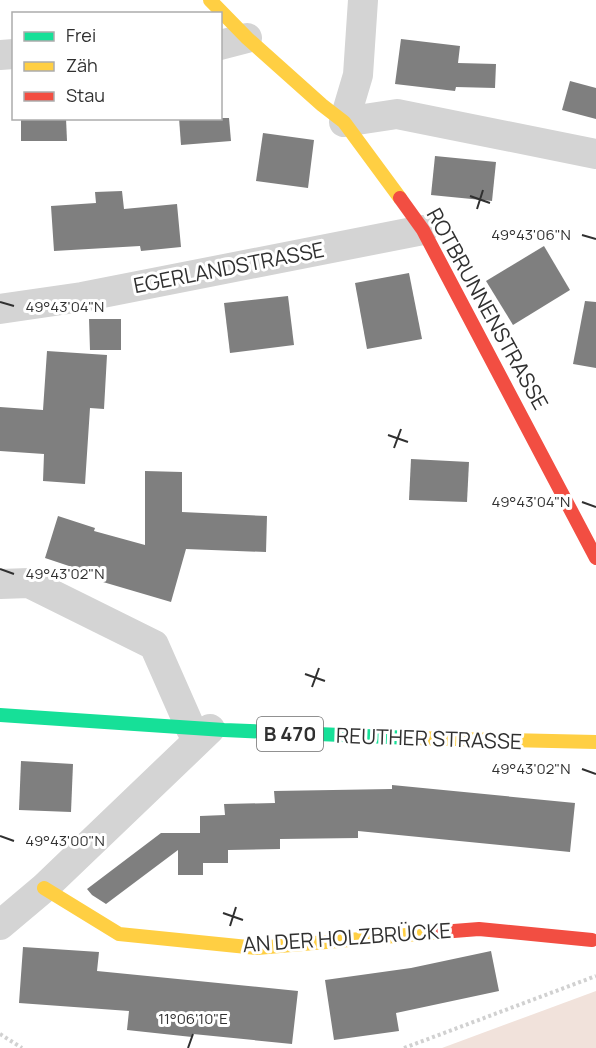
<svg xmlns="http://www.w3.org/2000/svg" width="596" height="1048" font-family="Manrope,sans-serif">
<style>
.water{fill:#f1e2db}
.building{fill:#7f7f7f}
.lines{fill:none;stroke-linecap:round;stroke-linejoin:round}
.path{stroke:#d1d1d1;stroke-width:4;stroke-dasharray:3 3;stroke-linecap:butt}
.street{stroke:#d4d4d4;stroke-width:30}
.fast{stroke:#16e098;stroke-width:14}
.slow{stroke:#ffcf43;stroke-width:14}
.jam{stroke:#f24e42;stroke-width:14}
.ticks{fill:none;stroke:#303030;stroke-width:2}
.labels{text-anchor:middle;stroke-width:6;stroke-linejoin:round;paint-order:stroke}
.shield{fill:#fff;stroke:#6e6e6e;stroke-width:1.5}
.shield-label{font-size:20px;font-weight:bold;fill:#303030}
.street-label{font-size:21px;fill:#303030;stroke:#fff}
.ticks-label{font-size:15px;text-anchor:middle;fill:#303030;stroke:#fff;stroke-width:6;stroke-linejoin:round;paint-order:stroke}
</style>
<rect width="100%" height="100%" fill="#fff"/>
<path class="water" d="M596 991V1048H442Z"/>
<g class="building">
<path d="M401 39 460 46 458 63 496 64 495 88 456 87 455 91 395 84Z"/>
<path d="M570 81 596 88V119L562 110Z"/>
<path d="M21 118H66L67 141H21Z"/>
<path d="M179 118H229L231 141 181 145Z"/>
<path d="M263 133 314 140 308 188 256 181Z"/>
<path d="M435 156 496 162 492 201 431 195Z"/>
<path d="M122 191 124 209 177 204 181 247 141 251 140 246 54 251 51 206 96 203 95 192Z"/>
<path d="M544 246 570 290 513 325 486 281Z"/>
<path d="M409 273 422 339 367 349 355 283Z"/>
<path d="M288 296 294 345 230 353 224 303Z"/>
<path d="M585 301 596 302V368L573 364Z"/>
<path d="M89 319H121V350H90Z"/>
<path d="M47 351 107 355 104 409 90 408 85 484 43 481 44 454 0 451V407L43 410Z"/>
<path d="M411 459 469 462 467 502 409 500Z"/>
<path d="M145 471 182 472V512L267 516 266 552 186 549 171 602 103 582 105 578 45 558 58 516 95 528 94 531 145 545Z"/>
<path d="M21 761 73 764 71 812 19 810Z"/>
<path d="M392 785 575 803 570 852 358 831V838L280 839V849L228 850V863H203V875H178V850L106 904 92 895 87 889 161 833H200V816L225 815 224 804 275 803 274 791 392 789Z"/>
<path d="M23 947 99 952 97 971 298 991 292 1044 193 1034 192 1037 127 1030 129 1011 19 1003Z"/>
<path d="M491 951 499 991 396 1013 399 1031 334 1040 325 980 411 968Z"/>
</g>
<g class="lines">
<g class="path">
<path d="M0 1034 22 1048"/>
<path d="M404 1048 596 976"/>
</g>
<g class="street">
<path d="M363 0 358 75 344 122 397 114 596 154"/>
<path d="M220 45 247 38"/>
<path d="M0 55 14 54"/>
<path d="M0 309 82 297 423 230"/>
<path d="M0 584 29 583 154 645 191 729"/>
<path d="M0 925 44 888 210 729"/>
</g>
<path class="fast" d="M0 715 224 730 411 738"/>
<g class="slow">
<path d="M210 0 247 38 322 105 344 122 400 198"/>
<path d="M411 738 596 742"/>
<path d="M44 888 119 934 257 948 441 932"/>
</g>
<g class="jam">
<path d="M400 198 423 230 596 558"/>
<path d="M441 932 479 929 592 940"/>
</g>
</g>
<path class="ticks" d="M470 196 490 203M477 209 483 190M582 235 596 239M0 302 14 306M388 435 408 442M394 448 401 429M582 502 596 507M0 569 14 574M305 674 325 681M312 687 319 668M582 769 596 774M0 836 14 841M223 913 243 920M230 926 236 907M188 1048 193 1034"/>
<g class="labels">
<rect class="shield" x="257" y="717" width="66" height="34" rx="4.5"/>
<g class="shield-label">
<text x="290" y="741">B 470</text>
</g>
<g class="street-label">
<text transform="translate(229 268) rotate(-11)" y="7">EGERLANDSTRASSE</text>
<text transform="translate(487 309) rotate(61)" y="7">ROTBRUNNENSTRASSE</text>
<text transform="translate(429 739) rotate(2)" y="7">REUTHER STRASSE</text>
<text transform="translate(347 938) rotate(-4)" y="7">AN DER HOLZBRÜCKE</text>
</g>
</g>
<g class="ticks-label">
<text x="531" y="240">49°43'06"N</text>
<text x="65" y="312">49°43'04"N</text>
<text x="531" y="507">49°43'04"N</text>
<text x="65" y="579">49°43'02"N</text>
<text x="531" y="774">49°43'02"N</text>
<text x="65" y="846">49°43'00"N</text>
<text x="193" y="1024">11°06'10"E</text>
</g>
<rect x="12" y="12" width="210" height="108" fill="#ffffff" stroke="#acacac" stroke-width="1.5"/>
<rect x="24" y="32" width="30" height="9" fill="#16e098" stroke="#acacac" stroke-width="1.5"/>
<text x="66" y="42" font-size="18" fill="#303030">Frei</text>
<rect x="24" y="62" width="30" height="9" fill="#ffcf43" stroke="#acacac" stroke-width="1.5"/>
<text x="66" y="72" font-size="18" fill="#303030">Zäh</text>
<rect x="24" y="92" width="30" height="9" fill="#f24e42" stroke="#acacac" stroke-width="1.5"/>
<text x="66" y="102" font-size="18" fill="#303030">Stau</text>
</svg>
